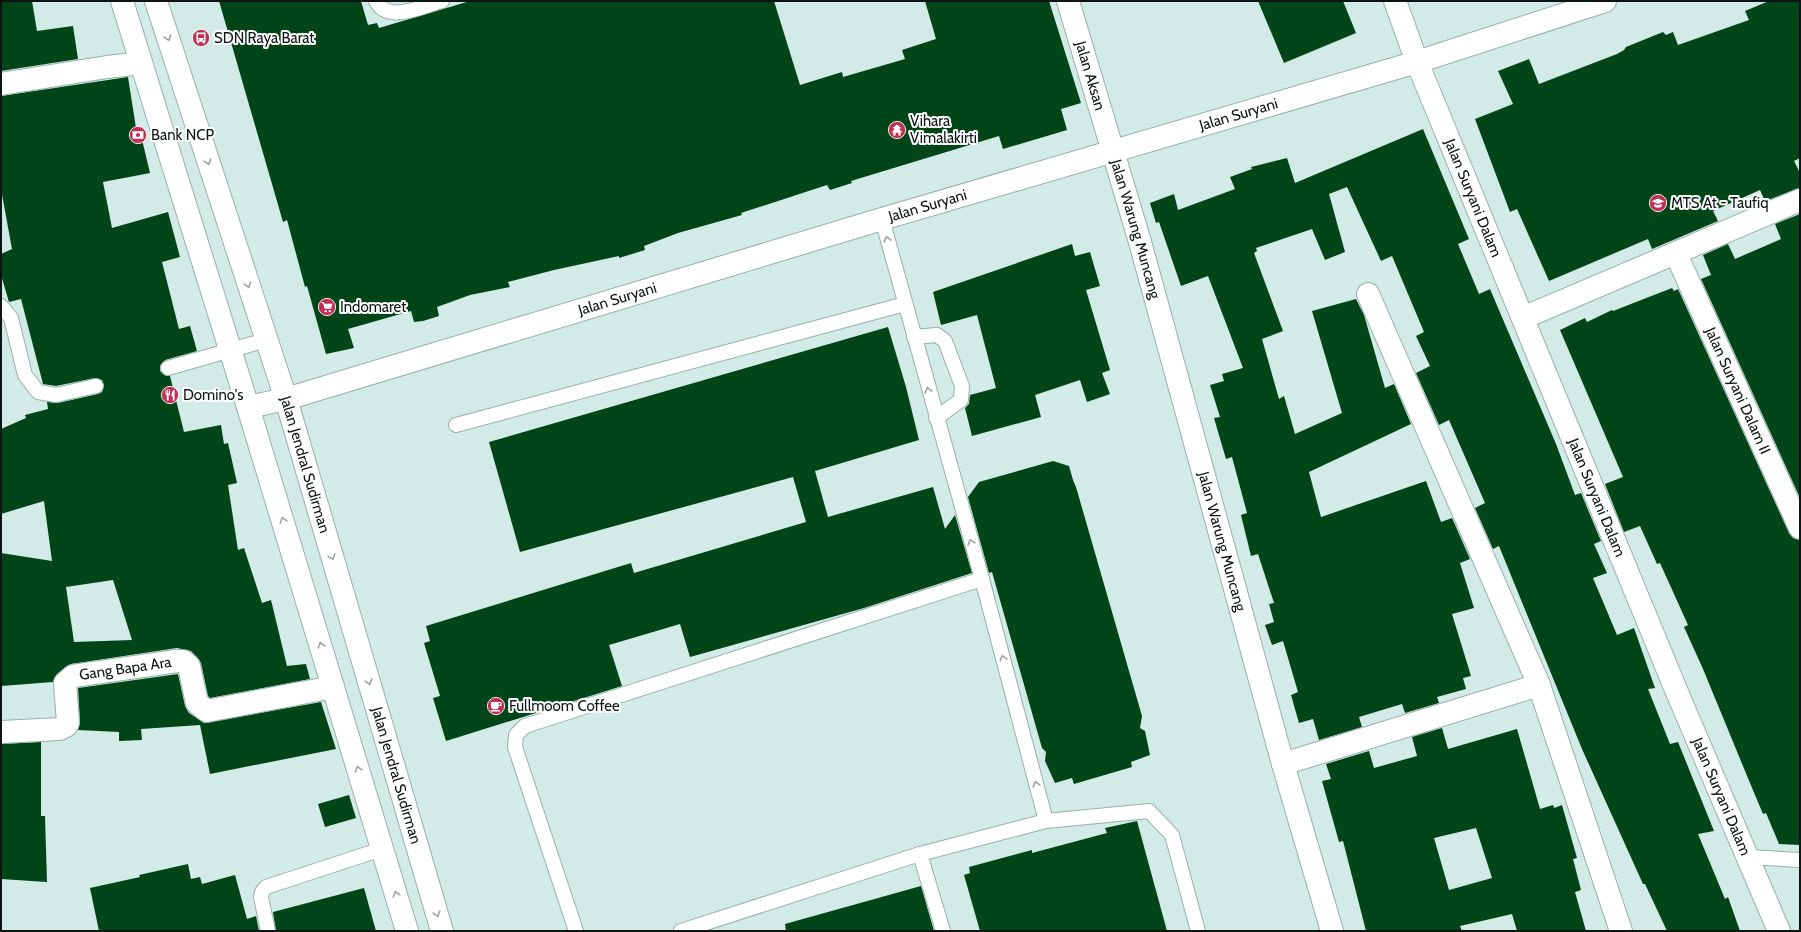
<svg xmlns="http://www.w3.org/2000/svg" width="1801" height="932" font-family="Cabin,sans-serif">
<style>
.building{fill:#004517;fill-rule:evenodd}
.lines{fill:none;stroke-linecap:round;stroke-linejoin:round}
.lane-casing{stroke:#98b0ab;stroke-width:16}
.street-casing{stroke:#98b0ab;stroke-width:24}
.secondary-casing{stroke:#98b0ab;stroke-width:24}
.primary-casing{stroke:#98b0ab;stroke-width:24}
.lane{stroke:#fff;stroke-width:14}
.street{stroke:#fff;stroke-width:22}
.secondary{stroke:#fff;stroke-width:22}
.primary{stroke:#fff;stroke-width:22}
.oneway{stroke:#9ea1a1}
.labels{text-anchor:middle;stroke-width:4;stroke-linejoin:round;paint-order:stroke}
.poi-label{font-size:15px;fill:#0d1514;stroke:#fff;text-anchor:start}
.street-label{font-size:15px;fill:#0d1514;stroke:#fff}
</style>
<rect width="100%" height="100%" fill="#d2ebe6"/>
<g class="building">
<path d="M1 1H32L37 31 73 26 78 59 1 71Z"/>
<path d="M219 1H361L368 25 377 23 379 28 470 1H774L800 85 842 72 843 77 905 59 902 50 936 39 925 1H1049L1081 103 1061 109 1067 130 1003 149 999 136 851 181 852 183 830 190 827 185 741 213 742 215 678 233 644 246 645 250 619 258V256L554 270 508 282 510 287 470 295 437 307 439 316 423 321 414 322 411 311 348 329 354 348 326 354 307 286 305 287 287 220 283 222Z"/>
<path d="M1258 1H1343L1356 33 1284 63Z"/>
<path d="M1769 1H1800V158L1794 161 1800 173V188L1765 201 1760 190 1713 211 1718 221 1652 249 1648 239 1549 281 1517 209 1510 212 1475 119 1513 104 1498 71 1529 59 1539 84 1617 54 1624 50 1626 47 1663 32 1666 35 1673 32 1678 45 1749 20 1745 11Z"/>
<path d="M128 77 136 128 139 127 150 173 103 182 112 228 168 212 180 257 162 262 179 329 190 326 197 351 165 360 160 366V371L166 376H170L184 432 221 425 224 444 228 443 237 483 228 485 238 550 244 548 262 603 271 600 287 666 306 664 310 679 210 698 208 696 201 663 197 657 191 651 177 648 71 664 57 674 53 682 1 686V553L52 561 44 501 1 514V429L26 418 25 415 48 409 47 402 58 403 98 394 102 392 104 385 102 380 95 378 56 386 43 384 21 299 9 302 1 275V254L12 249 1 189V96ZM113 580 132 640 74 642 66 587Z"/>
<path d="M1423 129 1469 239 1458 244 1479 294 1490 289 1556 444 1575 495 1581 493 1601 541 1594 544 1607 573 1593 578 1617 635 1634 628 1655 688 1648 689 1670 744 1678 742 1714 831 1698 834 1725 899 1728 897 1740 931H1667L1645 884H1643L1582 749 1499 546 1493 549 1475 508 1485 503 1449 420 1439 425 1416 373 1430 366 1416 336 1424 332 1392 256 1381 261 1347 187 1329 194 1345 252 1325 260 1312 229 1256 248 1257 251 1254 253 1283 331 1262 339 1279 399 1284 396 1295 434 1342 413 1312 311 1356 299 1364 315 1385 388 1394 384 1411 424 1309 472 1321 517 1426 481 1441 522 1452 518 1470 559 1460 563 1474 608 1452 614 1471 676 1463 678 1466 689 1437 697 1439 703 1405 713 1402 704 1359 717 1362 727 1319 740 1313 719 1299 723 1291 695 1298 692 1283 641 1272 645 1265 625 1274 622 1269 604 1274 603 1258 554 1251 556 1241 515 1247 513 1232 457 1226 459 1214 418 1220 417 1210 385 1224 381 1222 374 1243 368 1208 276 1181 286 1159 222 1156 223 1150 203 1174 194 1178 210 1235 189 1230 177 1252 169 1251 167 1287 158 1295 183Z"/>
<path d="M1800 214V498L1701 279 1711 275 1703 255 1728 244 1735 259 1781 239 1775 224Z"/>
<path d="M1072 244 1075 256 1090 252 1100 286 1086 290 1110 370 1102 373 1110 394 1087 402 1080 380 1035 395 1041 417 972 436 965 408 969 404 970 395 996 388 977 315 941 325 933 292Z"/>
<path d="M1672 288 1674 291 1678 289 1789 533 1793 538 1800 540V845L1779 844 1766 813 1763 814 1750 783 1703 669 1684 627 1688 625 1660 563 1657 564 1640 526 1624 532 1605 484 1623 477 1560 330 1585 318 1587 322 1612 310 1613 311Z"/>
<path d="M888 327 906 387 919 440 815 471 828 517 933 487 945 529 955 515 972 573 864 608 690 657 680 624 609 645 622 686 446 741 433 698 440 696 424 643 430 641 426 626 631 563 634 573 806 522 793 477 520 552 489 442Z"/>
<path d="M1053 461 1069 466 1073 480 1076 487 1142 716 1140 728 1145 731 1150 755 1131 762 1132 767 1074 784 1072 778 1055 783 1045 761 1046 752 1042 748 992 572 989 573 968 497 979 482Z"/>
<path d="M178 674 185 706 189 713 204 723 321 702 336 749 210 774 200 725 141 729 142 740 119 741V732L78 730 80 722 78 688Z"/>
<path d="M1442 728 1448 749 1517 729 1540 809 1553 805 1554 808 1562 805 1577 858 1573 859 1581 890 1575 892 1586 931H1517L1512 914 1460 926 1462 931H1366L1343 841 1339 842 1322 781 1331 779 1326 764 1369 751 1374 768 1417 756 1412 737ZM1476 828 1492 878 1449 890 1434 838Z"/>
<path d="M41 742V816H45L47 882 1 879V744Z"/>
<path d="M349 795 356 818 325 827 318 804Z"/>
<path d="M1137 821 1167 931H980L964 875 970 873 969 867 1032 850V853L1107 833 1105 828Z"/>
<path d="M188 864 191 879 200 877 202 884 235 875 247 919 256 916 259 931H99L90 888 140 877 139 875Z"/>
<path d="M921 886 934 931H786L785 924Z"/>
<path d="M364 888 376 931H276L273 912Z"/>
</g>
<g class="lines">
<defs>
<g id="lane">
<path d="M376 1C388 24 423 6 442 1"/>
<path d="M882 219 982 579 1046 821"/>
<path d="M1 306 11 318 25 375 38 392 56 395 96 386"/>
<path d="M914 337 937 335 945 341 962 386 961 400 936 418"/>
<path d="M168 368 266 340"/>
<path d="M456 425 905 304"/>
<path d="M920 854 943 931"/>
<path d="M1748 857 1800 860"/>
<path d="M268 931 261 897 262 892 266 887 382 849"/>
<path d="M576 931 515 747 516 735 525 726 982 579"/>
<path d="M681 931 920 854 1046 821 1149 811 1172 835 1198 931"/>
</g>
<g id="street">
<path id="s1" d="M1068 1 1140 242 1283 764 1332 931"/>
<path d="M1417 62 1605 1"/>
<path d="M1 84 107 67 141 63"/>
<path id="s2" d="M1676 254 1800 528"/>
<path d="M1368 294 1539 685 1621 931"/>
<path d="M1523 318 1800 200"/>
<path id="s3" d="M1 732 60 729 66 726 68 723 65 683 73 676 177 661H183L189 666 197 703 207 711 333 687"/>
<path d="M1283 764 1539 685"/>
</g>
<g id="secondary">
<path id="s4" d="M1395 1 1417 62 1679 697 1779 931"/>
<path id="s5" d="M248 407 286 399 882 219 1417 62"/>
</g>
<g id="primary">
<path d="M122 1 248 407 407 931"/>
<path id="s6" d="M156 1 286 399 442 931"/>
</g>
</defs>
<use href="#lane" class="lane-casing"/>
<use href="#street" class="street-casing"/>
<use href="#secondary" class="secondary-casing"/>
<use href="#primary" class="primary-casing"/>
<use href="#lane" class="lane"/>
<use href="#street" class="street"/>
<use href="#secondary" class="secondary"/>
<use href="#primary" class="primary"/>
</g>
<defs><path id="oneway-chevron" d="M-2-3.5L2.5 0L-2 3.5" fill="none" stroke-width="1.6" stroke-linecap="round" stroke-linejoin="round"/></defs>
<g class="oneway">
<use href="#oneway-chevron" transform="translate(168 38) rotate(72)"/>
<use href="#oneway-chevron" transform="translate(208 162) rotate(72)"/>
<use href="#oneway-chevron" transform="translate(887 239) rotate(-105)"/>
<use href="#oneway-chevron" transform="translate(248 285) rotate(72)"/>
<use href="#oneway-chevron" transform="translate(928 390) rotate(-105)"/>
<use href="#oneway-chevron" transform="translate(283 520) rotate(-107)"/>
<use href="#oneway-chevron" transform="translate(971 542) rotate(-106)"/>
<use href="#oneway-chevron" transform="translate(332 557) rotate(74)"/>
<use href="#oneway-chevron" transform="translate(321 645) rotate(-107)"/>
<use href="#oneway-chevron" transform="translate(1003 658) rotate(-105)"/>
<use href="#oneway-chevron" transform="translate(369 682) rotate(74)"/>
<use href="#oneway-chevron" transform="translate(358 769) rotate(-107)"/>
<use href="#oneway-chevron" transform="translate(1036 784) rotate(-105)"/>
<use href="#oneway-chevron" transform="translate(396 894) rotate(-107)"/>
<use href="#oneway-chevron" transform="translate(437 914) rotate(74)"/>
</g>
<defs>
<symbol id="bus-disc" viewBox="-11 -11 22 22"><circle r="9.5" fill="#c03054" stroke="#fff"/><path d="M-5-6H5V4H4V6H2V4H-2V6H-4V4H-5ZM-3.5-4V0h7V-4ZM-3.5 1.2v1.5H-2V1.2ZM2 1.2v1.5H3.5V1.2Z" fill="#fff"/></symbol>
<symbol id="temple-disc" viewBox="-11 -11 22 22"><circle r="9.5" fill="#c03054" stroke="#fff"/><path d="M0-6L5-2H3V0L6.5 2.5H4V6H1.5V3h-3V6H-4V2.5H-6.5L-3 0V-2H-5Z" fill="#fff"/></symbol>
<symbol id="bank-disc" viewBox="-11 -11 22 22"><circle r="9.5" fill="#c03054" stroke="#fff"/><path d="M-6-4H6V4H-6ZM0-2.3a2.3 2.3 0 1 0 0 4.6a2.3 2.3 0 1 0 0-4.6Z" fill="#fff"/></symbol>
<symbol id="school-disc" viewBox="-11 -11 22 22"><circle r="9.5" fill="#c03054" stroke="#fff"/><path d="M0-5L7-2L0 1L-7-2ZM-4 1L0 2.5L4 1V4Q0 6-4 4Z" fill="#fff"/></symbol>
<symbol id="supermarket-disc" viewBox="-11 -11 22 22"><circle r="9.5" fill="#c03054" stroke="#fff"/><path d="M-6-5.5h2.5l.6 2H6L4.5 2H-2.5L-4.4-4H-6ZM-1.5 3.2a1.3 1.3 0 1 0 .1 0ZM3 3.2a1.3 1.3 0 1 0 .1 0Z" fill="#fff"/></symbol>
<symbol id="restaurant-disc" viewBox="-11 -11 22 22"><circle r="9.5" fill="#c03054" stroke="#fff"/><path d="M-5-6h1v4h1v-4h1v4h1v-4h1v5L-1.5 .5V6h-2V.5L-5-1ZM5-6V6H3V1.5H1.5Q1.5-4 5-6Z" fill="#fff"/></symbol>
<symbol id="cafe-disc" viewBox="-11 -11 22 22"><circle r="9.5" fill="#c03054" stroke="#fff"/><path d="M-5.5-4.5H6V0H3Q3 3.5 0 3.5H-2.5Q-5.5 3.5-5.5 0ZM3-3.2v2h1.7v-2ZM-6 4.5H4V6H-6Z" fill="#fff"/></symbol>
</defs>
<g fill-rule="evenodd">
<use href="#bus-disc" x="191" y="28" width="20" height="20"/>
<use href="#temple-disc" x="887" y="120" width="20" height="20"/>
<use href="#bank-disc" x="128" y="125" width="20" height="20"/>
<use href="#school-disc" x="1648" y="193" width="20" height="20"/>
<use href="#supermarket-disc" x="317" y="297" width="20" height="20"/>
<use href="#restaurant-disc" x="160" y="385" width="20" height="20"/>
<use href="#cafe-disc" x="486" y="696" width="20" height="20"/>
</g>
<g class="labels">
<g class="poi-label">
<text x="214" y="43">SDN Raya Barat</text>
<text x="910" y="126">Vihara<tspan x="910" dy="17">Vimalakirti</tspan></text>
<text x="151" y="140">Bank NCP</text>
<text x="1671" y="208">MTS At - Taufiq</text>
<text x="340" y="312">Indomaret</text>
<text x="183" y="400">Domino's</text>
<text x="509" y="711">Fullmoom Coffee</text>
</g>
<g class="street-label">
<text dy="5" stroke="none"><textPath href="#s1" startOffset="78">Jalan Aksan</textPath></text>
<text dy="5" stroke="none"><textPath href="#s5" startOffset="1033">Jalan Suryani</textPath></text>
<text dy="5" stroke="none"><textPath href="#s4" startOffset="212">Jalan Suryani Dalam</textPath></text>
<text dy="5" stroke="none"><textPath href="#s5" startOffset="709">Jalan Suryani</textPath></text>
<text dy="5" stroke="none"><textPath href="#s1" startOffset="238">Jalan Warung Muncang</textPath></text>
<text dy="5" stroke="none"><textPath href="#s5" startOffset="385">Jalan Suryani</textPath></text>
<text dy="5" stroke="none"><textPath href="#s2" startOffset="150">Jalan Suryani Dalam II</textPath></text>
<text dy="5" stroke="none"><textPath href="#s6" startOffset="487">Jalan Jendral Sudirman</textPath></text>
<text dy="5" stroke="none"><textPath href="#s4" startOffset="536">Jalan Suryani Dalam</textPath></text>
<text dy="5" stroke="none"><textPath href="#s1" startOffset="562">Jalan Warung Muncang</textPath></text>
<text dy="5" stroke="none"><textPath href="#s3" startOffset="173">Gang Bapa Ara</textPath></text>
<text dy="5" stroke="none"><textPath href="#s6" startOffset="811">Jalan Jendral Sudirman</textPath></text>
<text dy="5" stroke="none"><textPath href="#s4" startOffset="860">Jalan Suryani Dalam</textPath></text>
</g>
</g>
<rect width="1801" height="932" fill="none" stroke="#0d1514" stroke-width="4"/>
</svg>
